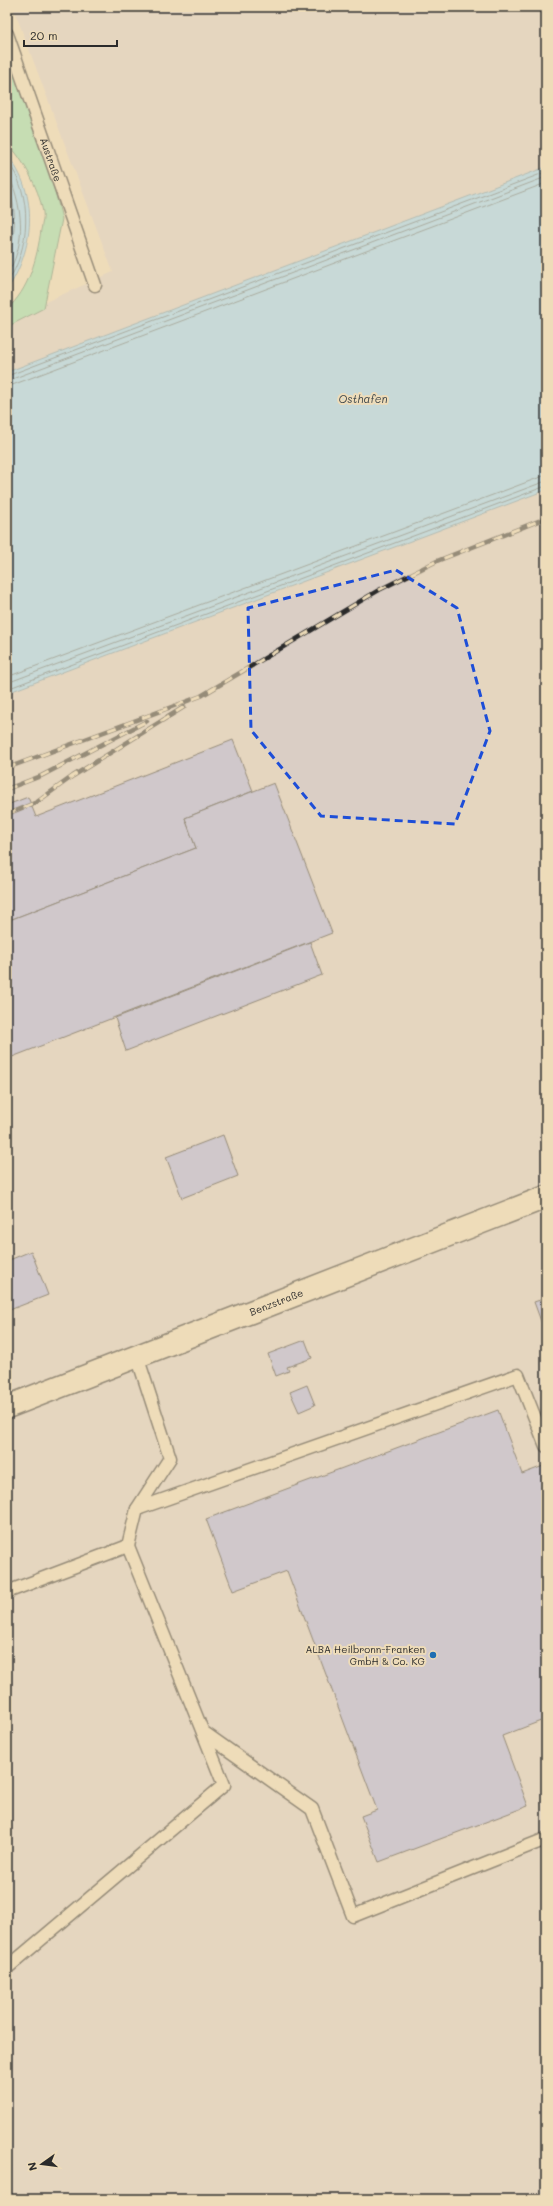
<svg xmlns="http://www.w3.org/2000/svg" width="553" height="2206" font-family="Mali,sans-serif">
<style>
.built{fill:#dacec5}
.green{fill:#95ddab;stroke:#60846b}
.water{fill:#99d6fa;stroke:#6d92a7}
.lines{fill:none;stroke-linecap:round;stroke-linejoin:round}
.shore{stroke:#576f7e;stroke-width:1}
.building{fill:#aaafe0;stroke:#2b2b2b}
.lane-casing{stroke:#2b2b2b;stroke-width:15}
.street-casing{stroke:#2b2b2b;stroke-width:25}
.lane{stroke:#eedcb9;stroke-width:12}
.street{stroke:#eedcb9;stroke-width:22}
.rail-casing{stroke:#2b2b2b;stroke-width:4.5}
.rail{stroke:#eedcb9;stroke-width:3;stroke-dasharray:9;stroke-linecap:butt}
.marked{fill:none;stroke:#1d4ed8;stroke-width:3;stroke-dasharray:8 5;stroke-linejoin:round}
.poi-dot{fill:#1f6fb2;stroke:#eedcb9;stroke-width:1.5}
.labels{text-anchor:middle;stroke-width:4;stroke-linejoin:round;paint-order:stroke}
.street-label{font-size:10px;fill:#2b2b2b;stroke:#eedcb9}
.poi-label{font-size:10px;fill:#2b2b2b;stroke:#eedcb9;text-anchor:end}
.water-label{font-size:11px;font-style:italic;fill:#3c454a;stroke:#eedcb9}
</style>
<rect width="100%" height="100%" fill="#eedcb9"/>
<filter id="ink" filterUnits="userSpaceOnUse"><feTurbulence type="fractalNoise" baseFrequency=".025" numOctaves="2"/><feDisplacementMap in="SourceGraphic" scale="8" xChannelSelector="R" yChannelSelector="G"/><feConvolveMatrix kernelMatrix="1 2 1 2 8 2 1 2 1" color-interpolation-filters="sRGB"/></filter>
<g filter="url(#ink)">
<g class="built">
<path d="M13 7H546V167L7 372V319L113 272Z"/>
<path d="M546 490V2199H7V693Z"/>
</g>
<path class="green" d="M7 55 54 187 62 219 44 308 7 327V309C29 290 37 258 41 230 42 224 44 217 43 212 38 186 24 161 7 142Z"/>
<g class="water">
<path d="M7 155C40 194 34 250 7 290Z"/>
<path d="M546 167V490L7 693V372Z"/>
</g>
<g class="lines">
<g class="shore">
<path d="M7 161C34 194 30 250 7 283"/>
<path d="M7 171C22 203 28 243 7 274"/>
<path d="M7 185C18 209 16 235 7 259"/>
<path d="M7 376 546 172"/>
<path d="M7 381 546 177"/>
<path d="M7 387 546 183"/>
<path d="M7 677 546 475"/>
<path d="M7 683 546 481"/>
<path d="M7 689 546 486"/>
</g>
</g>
<g class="building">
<path d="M233 740 253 791 185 818 196 848 7 921V805L28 797 36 817Z"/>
<path d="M274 783 332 933 7 1059V921L196 848 185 818Z"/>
<path d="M310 942 322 975 126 1051 115 1018Z"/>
<path d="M223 1135 238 1176 182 1198 166 1157Z"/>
<path d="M31 1251 48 1295 7 1311V1261Z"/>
<path d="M546 1298V1335L534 1302Z"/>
<path d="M305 1340 312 1358 287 1367 289 1371 276 1376 268 1354Z"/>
<path d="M307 1385 315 1405 299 1412 290 1392Z"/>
<path d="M498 1410 522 1474 546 1465V1719L502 1736 528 1806 379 1862 361 1816 377 1810 287 1571 233 1591 206 1519Z"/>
</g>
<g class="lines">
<defs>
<g id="lane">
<path id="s1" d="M7 34 95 285"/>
<path d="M137 1509 518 1375 546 1446"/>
<path d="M7 1592 128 1546"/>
<path d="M203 1732 312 1809 353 1916 546 1839"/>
<path d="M7 1968 224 1785 128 1546 137 1509 170 1458 137 1356"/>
</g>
<g id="street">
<path id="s2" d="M7 1407 546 1197"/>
</g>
</defs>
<use href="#lane" class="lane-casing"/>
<use href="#street" class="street-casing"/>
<use href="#lane" class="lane"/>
<use href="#street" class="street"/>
<defs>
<g id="rail">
<path d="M7 768 201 696 379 590 437 561 546 518"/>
<path d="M7 789 41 776 147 721"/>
<path d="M7 814 37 802 73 776 184 707"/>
</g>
</defs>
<use href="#rail" class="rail-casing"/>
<use href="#rail" class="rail"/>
</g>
</g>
<path d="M0 0H553V2206H0ZM396 570 457 608 490 731 455 824 321 816 251 730 248 608Z" fill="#eedcb9" fill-opacity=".55" fill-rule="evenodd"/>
<path class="marked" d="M396 570 457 608 490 731 455 824 321 816 251 730 248 608Z"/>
<circle class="poi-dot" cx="433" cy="1655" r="4"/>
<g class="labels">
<g class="street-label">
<text dy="4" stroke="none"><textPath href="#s1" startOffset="133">Austraße</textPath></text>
<text dy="4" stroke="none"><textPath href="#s2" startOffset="289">Benzstraße</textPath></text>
</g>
<g class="poi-label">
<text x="425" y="1653">ALBA Heilbronn-Franken<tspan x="425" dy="12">GmbH &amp; Co. KG</tspan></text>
</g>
<g class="water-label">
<text x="363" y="403">Osthafen</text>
</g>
</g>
<rect width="553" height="2206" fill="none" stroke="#eedcb9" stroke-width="24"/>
<rect x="12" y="12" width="529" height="2182" fill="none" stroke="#2b2b2b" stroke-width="1.5" filter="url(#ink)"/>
<g transform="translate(42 2164) rotate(256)" stroke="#eedcb9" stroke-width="3" paint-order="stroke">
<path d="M0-3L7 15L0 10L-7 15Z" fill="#2b2b2b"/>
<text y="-6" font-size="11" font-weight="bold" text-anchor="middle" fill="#2b2b2b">N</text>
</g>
<path d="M24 40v6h93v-6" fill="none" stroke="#2b2b2b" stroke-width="2"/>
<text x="30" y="40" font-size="12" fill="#2b2b2b" stroke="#eedcb9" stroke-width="3" paint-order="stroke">20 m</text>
</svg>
